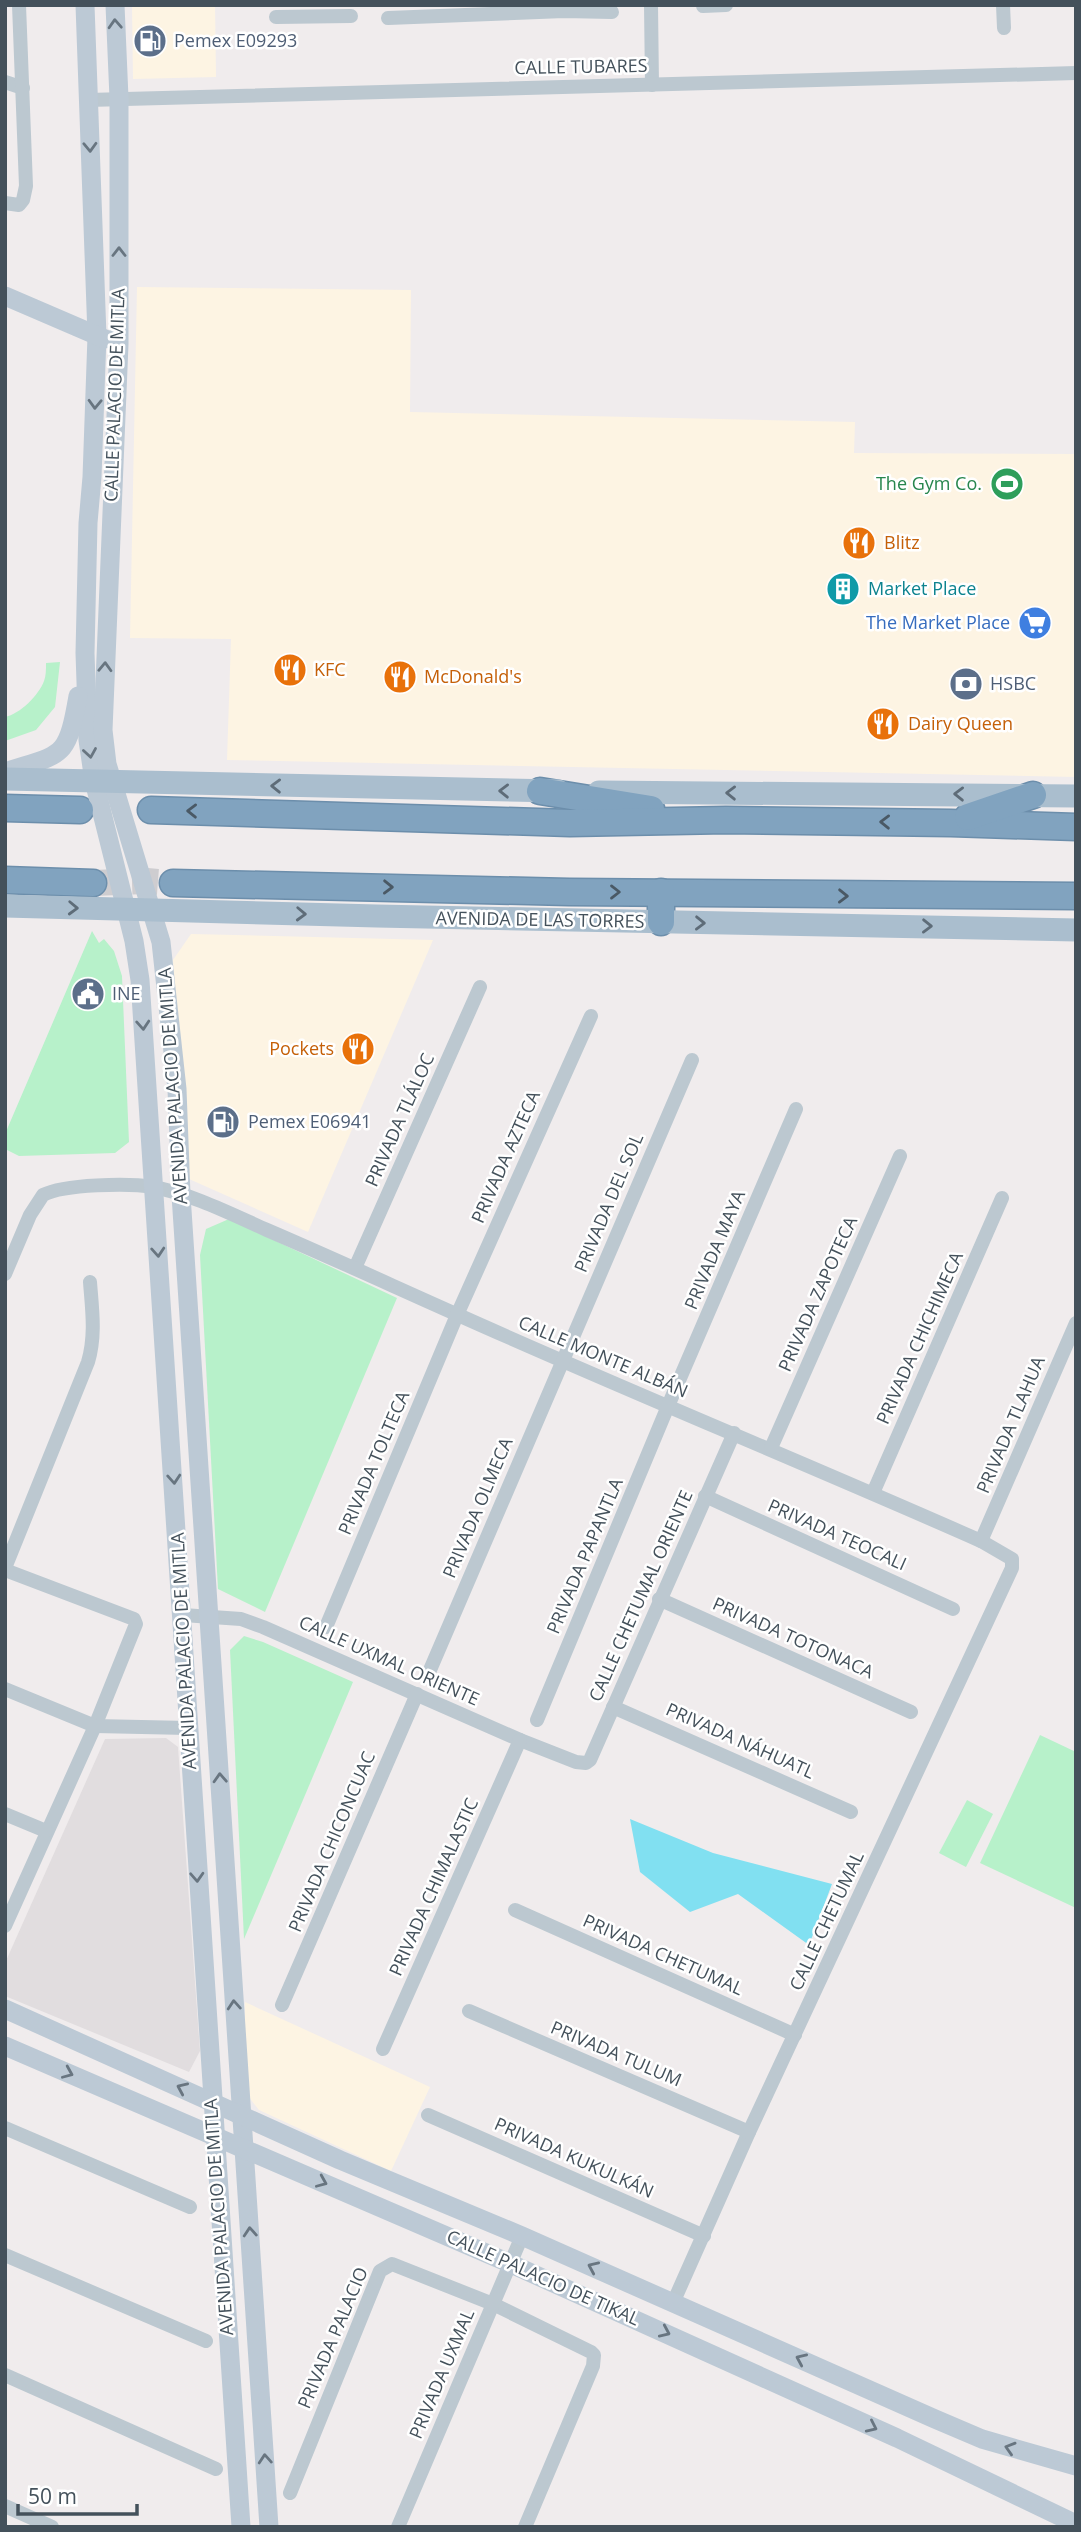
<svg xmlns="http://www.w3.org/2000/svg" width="1081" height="2532" font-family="'Open Sans',sans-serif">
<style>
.commercial{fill:#fdf4e3}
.education{fill:#e1dddf}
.green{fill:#b7f1ca}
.water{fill:#81e0f1}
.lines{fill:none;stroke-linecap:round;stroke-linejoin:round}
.highway-tunnel{stroke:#cecdd0;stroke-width:26;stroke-dasharray:26 13;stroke-linecap:butt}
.highway-casing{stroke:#6c8eab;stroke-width:29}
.street{stroke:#bcc8d0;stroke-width:14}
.secondary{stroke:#bcc9d5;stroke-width:19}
.primary{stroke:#aabece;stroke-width:23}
.highway{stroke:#81a3bf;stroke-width:26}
.oneway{stroke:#687580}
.oneway2{stroke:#5e6c78}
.oneway3{stroke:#4a5965}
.labels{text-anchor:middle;stroke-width:5;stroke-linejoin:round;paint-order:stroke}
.service-label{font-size:18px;fill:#4e5e75;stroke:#fff;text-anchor:start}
.street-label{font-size:18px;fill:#44515b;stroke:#fff}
.leisure-label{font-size:18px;fill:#27864d;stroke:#fff;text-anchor:end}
.food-label{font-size:18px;fill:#c56008;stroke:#fff;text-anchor:start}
.culture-label{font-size:18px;fill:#0d838f;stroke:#fff;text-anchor:start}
.shop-label{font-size:18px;fill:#366cbe;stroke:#fff;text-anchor:end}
</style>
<rect width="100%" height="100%" fill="#f0eced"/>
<g class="commercial">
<path d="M132 5H215L216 77 133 79Z"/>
<path d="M137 287 411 290 410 412 855 422 854 453 1076 454V777L227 760 231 639 130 638Z"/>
<path d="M191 934 433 940 308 1232 189 1179 173 960Z"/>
<path d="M245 2002 430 2087 391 2171 259 2110 248 2096 245 2078Z"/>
</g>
<path class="education" d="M166 1738 178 1747 200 2051 189 2072 5 1996V1963L105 1739Z"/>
<g class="green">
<path d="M60 662 55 707 36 730 5 741V717C20 714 39 695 44 681 46 676 46 669 46 663Z"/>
<path d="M92 931 99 943 104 939 114 951 122 976 129 1142 115 1153 19 1156 5 1149V1134Z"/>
<path d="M229 1219 397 1298 265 1612 218 1589 200 1255 206 1229Z"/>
<path d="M244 1636 263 1642 353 1682 244 1939 230 1650Z"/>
<path d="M1040 1735 1076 1752V1908L980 1863Z"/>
<path d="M967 1800 993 1814 966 1867 939 1853Z"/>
</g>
<path class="water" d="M630 1819 713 1853 832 1884 809 1945 738 1894 690 1912 640 1872Z"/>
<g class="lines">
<path class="highway-tunnel" d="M93 883 147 881 173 883"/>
<defs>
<g id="highway">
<path d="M540 791 651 809"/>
<path d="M5 808 80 810"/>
<path d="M151 810 570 823 726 820 951 823 1076 827"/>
<path d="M968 817 1033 795"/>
<path d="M5 880 93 883"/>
<path d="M173 883 569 892 1076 896"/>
<path d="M661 922V892"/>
</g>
</defs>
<use href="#highway" class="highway-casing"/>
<g class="street">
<path d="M651 5 652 85"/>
<path d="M1003 5 1004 28"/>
<path d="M703 6 726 5"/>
<path d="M276 17 351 16"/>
<path d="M388 18 564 11 612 12"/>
<path d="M5 82 23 88"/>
<path d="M88 100 1076 73"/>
<path d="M5 203 19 205 23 200 26 186 19 5"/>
<path d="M355 1268 480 987"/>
<path d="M5 1274 30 1215 43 1195C64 1184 129 1183 153 1187 192 1194 231 1214 267 1230 330 1257 393 1286 456 1314 630 1392 807 1464 981 1541L1012 1559V1568L749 2132 673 2303"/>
<path d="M771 1448 900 1156"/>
<path d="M873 1493 1002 1198"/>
<path d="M705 1496 953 1609"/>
<path d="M981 1541 1076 1323"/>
<path d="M5 1568 88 1362C96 1335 92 1309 90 1282"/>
<path d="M5 1570 134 1619 136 1624 95 1726 5 1926"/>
<path d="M659 1599 911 1712"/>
<path d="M183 1615 241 1619 263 1627 520 1740 576 1762 586 1763 590 1760 734 1433"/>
<path d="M326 1627 457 1315 591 1016"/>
<path d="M430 1670 692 1060"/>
<path d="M5 1689 95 1726 188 1728"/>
<path d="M613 1707 851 1812"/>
<path d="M537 1720 668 1406 796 1109"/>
<path d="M5 1814 46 1831"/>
<path d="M515 1910 795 2035"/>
<path d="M282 2005 417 1694"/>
<path d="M469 2011 749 2132"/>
<path d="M383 2049 520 1740"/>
<path d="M428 2115 704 2236"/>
<path d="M5 2128 190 2207"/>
<path d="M5 2255 206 2341"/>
<path d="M5 2375 216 2469"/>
<path d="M290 2493 380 2271 392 2264 493 2304 591 2352 594 2355 593 2366 525 2527"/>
<path d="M5 2506 52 2527"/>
<path d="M398 2527 522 2236"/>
</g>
<g class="secondary">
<path d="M85 5 97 336 92 477 88 523 85 653 88 740 94 781 134 941 140 980C175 1495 203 2011 241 2527"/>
<path d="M115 5 119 98V344L103 730 107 764 161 942 177 1089 181 1195 269 2527"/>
<path d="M5 296 105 339"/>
<path d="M5 772C63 753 67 760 78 696"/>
<path d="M5 2009 340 2160 522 2236 935 2419 982 2439 1076 2466"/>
<path d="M5 2046 509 2263 897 2438 1076 2524"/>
</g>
<g class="primary">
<path d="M5 779 558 791"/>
<path d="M599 792 1076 796"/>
<path d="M5 906 377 916 1076 930"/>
</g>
<use href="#highway" class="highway"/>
</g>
<defs><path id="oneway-chevron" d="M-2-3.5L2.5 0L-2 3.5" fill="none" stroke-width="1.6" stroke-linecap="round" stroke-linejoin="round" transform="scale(1.75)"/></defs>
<g class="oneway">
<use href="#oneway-chevron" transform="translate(115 24) rotate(-93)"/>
<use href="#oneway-chevron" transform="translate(90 147) rotate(88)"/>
<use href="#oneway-chevron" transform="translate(119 252) rotate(-90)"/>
<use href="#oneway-chevron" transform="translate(95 404) rotate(92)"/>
<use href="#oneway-chevron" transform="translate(105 667) rotate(-88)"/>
<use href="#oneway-chevron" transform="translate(90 753) rotate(81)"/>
<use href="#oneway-chevron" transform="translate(143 1025) rotate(86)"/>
<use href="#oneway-chevron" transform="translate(158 1252) rotate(86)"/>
<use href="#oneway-chevron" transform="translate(174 1479) rotate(86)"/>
<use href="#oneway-chevron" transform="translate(220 1778) rotate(-93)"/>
<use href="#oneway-chevron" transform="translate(197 1877) rotate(87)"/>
<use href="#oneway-chevron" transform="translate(234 2005) rotate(-94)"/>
<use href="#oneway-chevron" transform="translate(68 2073) rotate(23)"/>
<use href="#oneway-chevron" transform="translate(182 2088) rotate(-156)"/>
<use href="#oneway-chevron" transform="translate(322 2182) rotate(23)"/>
<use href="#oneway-chevron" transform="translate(250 2232) rotate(-94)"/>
<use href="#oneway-chevron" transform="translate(593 2267) rotate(-156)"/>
<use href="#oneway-chevron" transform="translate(665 2332) rotate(24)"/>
<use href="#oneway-chevron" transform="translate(801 2359) rotate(-156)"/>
<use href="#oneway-chevron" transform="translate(872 2427) rotate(25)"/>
<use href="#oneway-chevron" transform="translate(1010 2448) rotate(-163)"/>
<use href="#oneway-chevron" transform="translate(265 2459) rotate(-94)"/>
</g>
<g class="oneway2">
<use href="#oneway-chevron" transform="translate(276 786) rotate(-179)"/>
<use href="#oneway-chevron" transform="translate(504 791) rotate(-179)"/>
<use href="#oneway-chevron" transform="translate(731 793) rotate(-179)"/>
<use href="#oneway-chevron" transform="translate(959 794) rotate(-179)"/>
<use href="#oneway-chevron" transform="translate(73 908) rotate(2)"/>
<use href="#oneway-chevron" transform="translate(301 914) rotate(2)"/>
<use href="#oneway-chevron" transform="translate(700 923) rotate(1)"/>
<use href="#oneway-chevron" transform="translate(927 926) rotate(1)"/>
</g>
<g class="oneway3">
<use href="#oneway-chevron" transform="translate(192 811) rotate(-179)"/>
<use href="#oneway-chevron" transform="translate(885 822) rotate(-179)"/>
<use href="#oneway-chevron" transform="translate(388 887) rotate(1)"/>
<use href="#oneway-chevron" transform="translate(615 892)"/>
<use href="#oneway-chevron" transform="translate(843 896) rotate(1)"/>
</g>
<defs>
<symbol id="fuel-disc" viewBox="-11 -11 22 22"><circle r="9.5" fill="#5c6f8a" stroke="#fff"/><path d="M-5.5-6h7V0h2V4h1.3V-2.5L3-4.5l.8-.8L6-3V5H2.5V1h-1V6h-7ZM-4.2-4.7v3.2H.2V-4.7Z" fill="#fff"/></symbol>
<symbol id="stadium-disc" viewBox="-11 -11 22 22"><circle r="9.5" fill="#2e9e5b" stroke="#fff"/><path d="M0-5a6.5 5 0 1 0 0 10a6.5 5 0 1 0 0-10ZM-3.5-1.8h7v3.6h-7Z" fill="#fff"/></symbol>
<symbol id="restaurant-disc" viewBox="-11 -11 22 22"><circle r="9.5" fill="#e8710a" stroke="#fff"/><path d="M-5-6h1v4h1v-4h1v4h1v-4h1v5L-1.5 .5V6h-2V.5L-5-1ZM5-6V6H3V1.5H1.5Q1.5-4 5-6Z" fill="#fff"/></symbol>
<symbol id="building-disc" viewBox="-11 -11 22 22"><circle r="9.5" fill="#0f9aa8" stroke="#fff"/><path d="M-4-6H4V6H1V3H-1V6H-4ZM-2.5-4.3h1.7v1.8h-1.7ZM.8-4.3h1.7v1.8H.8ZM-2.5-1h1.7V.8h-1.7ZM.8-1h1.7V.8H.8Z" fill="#fff"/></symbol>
<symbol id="supermarket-disc" viewBox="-11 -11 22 22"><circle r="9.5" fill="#3f7fe0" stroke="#fff"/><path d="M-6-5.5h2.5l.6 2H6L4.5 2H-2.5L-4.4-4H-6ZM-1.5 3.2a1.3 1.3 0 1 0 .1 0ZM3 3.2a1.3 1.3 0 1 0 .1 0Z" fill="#fff"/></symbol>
<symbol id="bank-disc" viewBox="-11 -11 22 22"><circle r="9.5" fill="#5c6f8a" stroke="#fff"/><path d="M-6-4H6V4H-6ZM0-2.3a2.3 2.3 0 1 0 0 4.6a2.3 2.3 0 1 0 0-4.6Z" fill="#fff"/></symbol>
<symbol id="civic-disc" viewBox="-11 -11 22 22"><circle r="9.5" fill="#5c6f8a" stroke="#fff"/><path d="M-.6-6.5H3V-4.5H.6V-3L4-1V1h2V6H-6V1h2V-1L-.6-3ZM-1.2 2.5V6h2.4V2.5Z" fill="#fff"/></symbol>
</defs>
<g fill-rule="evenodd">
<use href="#fuel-disc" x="131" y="22" width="38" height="38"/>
<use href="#stadium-disc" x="988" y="465" width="38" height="38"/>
<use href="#restaurant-disc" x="840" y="524" width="38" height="38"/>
<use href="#building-disc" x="824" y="570" width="38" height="38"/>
<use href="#supermarket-disc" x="1016" y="604" width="38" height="38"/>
<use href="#restaurant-disc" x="271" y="651" width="38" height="38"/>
<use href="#restaurant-disc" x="381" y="658" width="38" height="38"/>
<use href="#bank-disc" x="947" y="665" width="38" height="38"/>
<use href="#restaurant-disc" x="864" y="705" width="38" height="38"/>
<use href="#civic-disc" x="69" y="975" width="38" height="38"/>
<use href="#restaurant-disc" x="339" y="1030" width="38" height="38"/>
<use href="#fuel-disc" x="204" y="1103" width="38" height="38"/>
</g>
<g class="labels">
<g class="service-label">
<text x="174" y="47">Pemex E09293</text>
<text x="990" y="690">HSBC</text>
<text x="112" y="1000">INE</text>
<text x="248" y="1128">Pemex E06941</text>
</g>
<g class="street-label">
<text transform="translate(581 67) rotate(-1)" y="6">CALLE TUBARES</text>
<text transform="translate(115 395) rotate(-88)" y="6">CALLE PALACIO DE MITLA</text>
<text transform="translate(540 920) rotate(1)" y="6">AVENIDA DE LAS TORRES</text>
<text transform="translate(173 1086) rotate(-94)" y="6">AVENIDA PALACIO DE MITLA</text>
<text transform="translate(400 1120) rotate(-66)" y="6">PRIVADA TLÁLOC</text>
<text transform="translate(506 1157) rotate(-66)" y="6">PRIVADA AZTECA</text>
<text transform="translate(609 1203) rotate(-67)" y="6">PRIVADA DEL SOL</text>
<text transform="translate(715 1250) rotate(-67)" y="6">PRIVADA MAYA</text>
<text transform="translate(818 1294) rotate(-66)" y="6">PRIVADA ZAPOTECA</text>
<text transform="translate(920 1338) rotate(-66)" y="6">PRIVADA CHICHIMECA</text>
<text transform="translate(603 1357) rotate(23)" y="6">CALLE MONTE ALBÁN</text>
<text transform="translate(1011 1425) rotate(-67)" y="6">PRIVADA TLAHUA</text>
<text transform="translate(374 1463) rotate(-67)" y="6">PRIVADA TOLTECA</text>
<text transform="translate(478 1508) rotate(-67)" y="6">PRIVADA OLMECA</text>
<text transform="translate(837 1535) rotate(24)" y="6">PRIVADA TEOCALI</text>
<text transform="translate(585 1556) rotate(-67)" y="6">PRIVADA PAPANTLA</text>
<text transform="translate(641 1596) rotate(-66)" y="6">CALLE CHETUMAL ORIENTE</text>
<text transform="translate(793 1638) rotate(24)" y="6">PRIVADA TOTONACA</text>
<text transform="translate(184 1651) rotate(-93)" y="6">AVENIDA PALACIO DE MITLA</text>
<text transform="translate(389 1661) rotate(24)" y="6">CALLE UXMAL ORIENTE</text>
<text transform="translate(740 1741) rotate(24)" y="6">PRIVADA NÁHUATL</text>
<text transform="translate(332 1842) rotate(-67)" y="6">PRIVADA CHICONCUAC</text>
<text transform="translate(434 1887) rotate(-66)" y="6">PRIVADA CHIMALASTIC</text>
<text transform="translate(827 1921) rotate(-65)" y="6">CALLE CHETUMAL</text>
<text transform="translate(663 1955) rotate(24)" y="6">PRIVADA CHETUMAL</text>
<text transform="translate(616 2054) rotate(23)" y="6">PRIVADA TULUM</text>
<text transform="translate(574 2158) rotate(24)" y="6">PRIVADA KUKULKÁN</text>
<text transform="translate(219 2217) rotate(-94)" y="6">AVENIDA PALACIO DE MITLA</text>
<text transform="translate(543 2278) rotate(24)" y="6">CALLE PALACIO DE TIKAL</text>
<text transform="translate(333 2338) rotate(-67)" y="6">PRIVADA PALACIO</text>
<text transform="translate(442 2374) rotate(-67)" y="6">PRIVADA UXMAL</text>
</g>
<g class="leisure-label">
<text x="982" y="490">The Gym Co.</text>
</g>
<g class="food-label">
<text x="884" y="549">Blitz</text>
<text x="314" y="676">KFC</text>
<text x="424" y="683">McDonald's</text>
<text x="908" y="730">Dairy Queen</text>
<text x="334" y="1055" text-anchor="end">Pockets</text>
</g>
<g class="culture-label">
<text x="868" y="595">Market Place</text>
</g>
<g class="shop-label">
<text x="1010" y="629">The Market Place</text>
</g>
</g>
<rect width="1081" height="2532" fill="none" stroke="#44515b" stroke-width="14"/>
<path d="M18 2504v10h119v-10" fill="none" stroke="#44515b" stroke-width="3.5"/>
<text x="28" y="2504" font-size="21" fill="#44515b" stroke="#ffffff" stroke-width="5" paint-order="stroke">50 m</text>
</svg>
